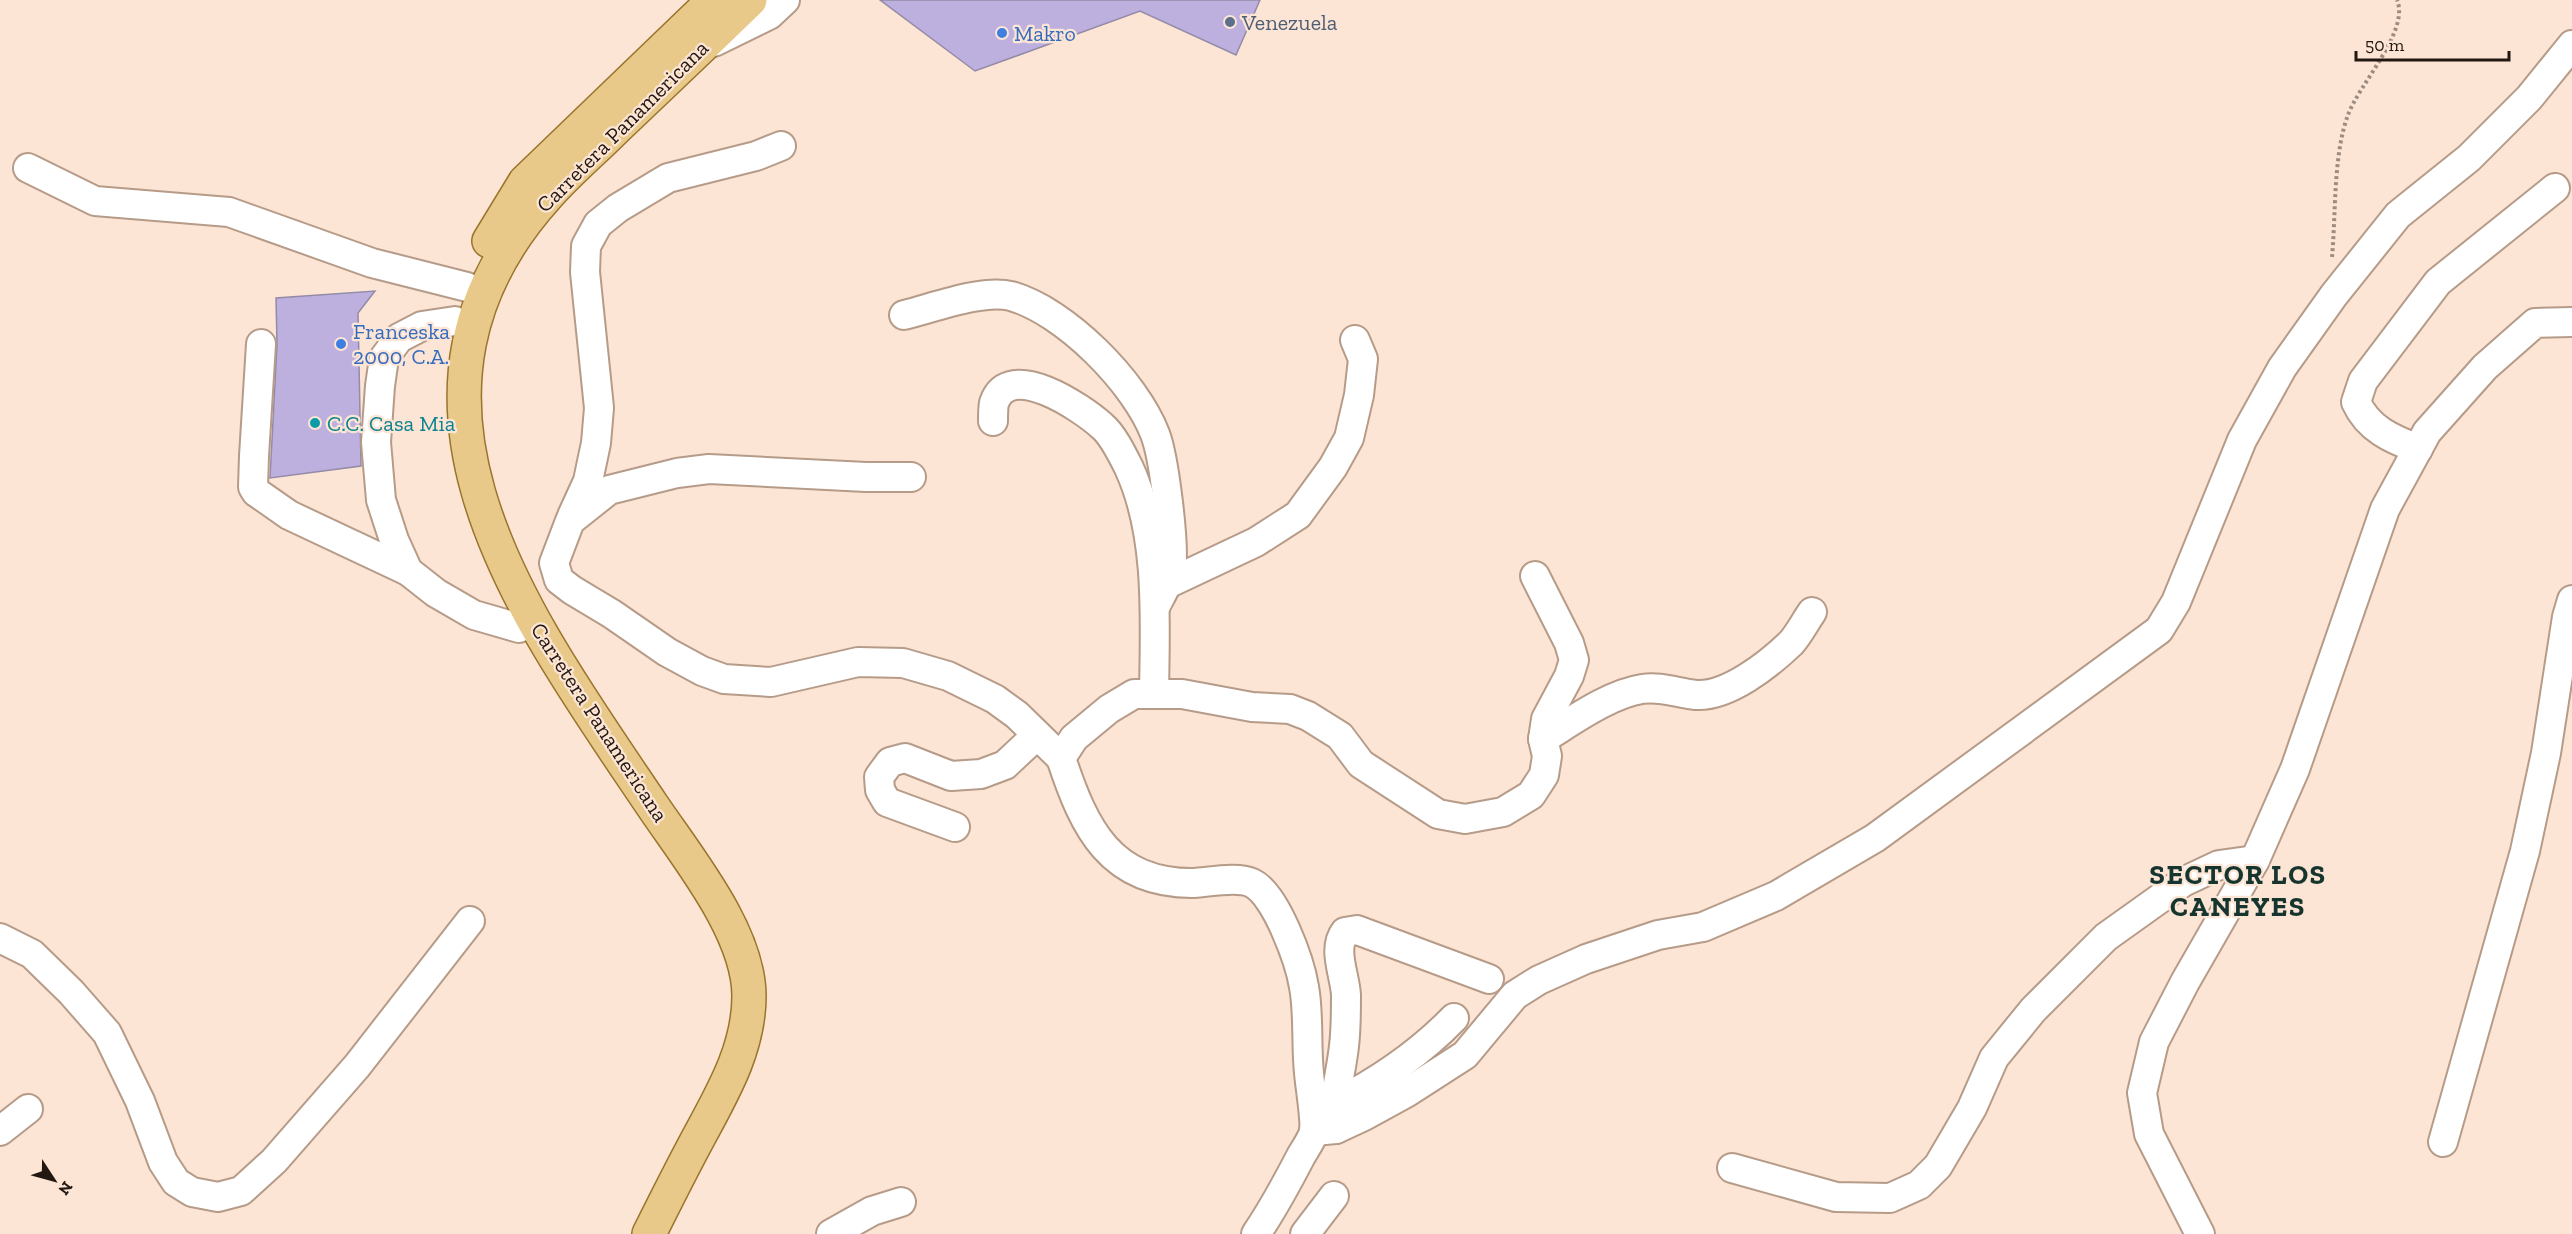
<svg xmlns="http://www.w3.org/2000/svg" width="2572" height="1234" font-family="'Zilla Slab',serif">
<style>
.building{fill:#bdb0df;stroke:#938ba7;stroke-width:1.5}
.lines{fill:none;stroke-linecap:round;stroke-linejoin:round}
.minor-casing{stroke:#b69b88;stroke-width:32}
.major-casing{stroke:#99742c;stroke-width:36}
.path{stroke:#9e8c80;stroke-width:4;stroke-dasharray:3 3;stroke-linecap:butt}
.minor{stroke:#fff;stroke-width:28}
.major{stroke:#e8c989;stroke-width:33}
.service-dot{fill:#5c6f8a;stroke:#fce5d5;stroke-width:2}
.shop-dot{fill:#3f7fe0;stroke:#fce5d5;stroke-width:2}
.culture-dot{fill:#0f9aa8;stroke:#fce5d5;stroke-width:2}
.labels{text-anchor:middle;stroke-width:4.5;stroke-linejoin:round;paint-order:stroke}
.service-label{font-size:22px;fill:#4e5e75;stroke:#fce5d5;text-anchor:start}
.shop-label{font-size:22px;fill:#366cbe;stroke:#fce5d5;text-anchor:start}
.street-label{font-size:22px;fill:#221811;stroke:#fce5d5}
.culture-label{font-size:22px;fill:#0d838f;stroke:#fce5d5;text-anchor:start}
.district-label{font-size:28px;font-weight:bold;letter-spacing:1.5px;fill:#16352e;stroke:#fce5d5}
</style>
<rect width="100%" height="100%" fill="#fce5d5"/>
<g class="building">
<path d="M880 0H1260L1236 55 1140 11 975 71Z"/>
<path d="M375 291 358 313 361 466 270 478 277 345 276 298Z"/>
</g>
<g class="lines">
<defs>
<g id="minor">
<path d="M714 42 769 15 785 0"/>
<path d="M28 168 95 201 229 212 372 263 467 287"/>
<path d="M904 315C933 308 982 289 1011 296 1065 311 1135 382 1155 434 1164 457 1175 546 1171 569 1169 583 1161 595 1155 607"/>
<path d="M455 321 422 326 399 338 384 358 380 386 376 442 381 500 394 540 408 571 436 593 474 615 519 628"/>
<path d="M261 344 254 456 253 487 256 492 289 515 408 571"/>
<path d="M993 421C993 416 993 408 994 403 1009 358 1082 408 1102 426 1113 435 1123 456 1129 468 1160 535 1155 622 1154 693"/>
<path d="M2418 449C2392 439 2368 429 2356 402L2363 381 2438 282 2555 188"/>
<path d="M911 477H866L709 469 677 473 609 490 570 521 554 563 559 580 572 590 612 614 667 652 702 671 724 679 771 682 858 662 903 663 948 676 995 699 1017 715 1061 758"/>
<path d="M572 516 588 481 596 443 599 408 585 272 586 246 598 224 618 208 668 178 756 156 781 146"/>
<path d="M1167 584 1256 542 1298 515 1333 467 1349 438 1359 395 1363 359 1355 340"/>
<path d="M1543 739C1571 722 1609 694 1642 689 1661 686 1677 693 1696 695 1728 697 1769 664 1791 643 1799 634 1805 622 1812 612"/>
<path d="M955 827 887 802 880 790 879 777 890 762 905 758 951 776 981 774 1005 765 1037 735"/>
<path d="M0 938 32 954 71 992 107 1033 140 1101 163 1162 176 1182 192 1192 218 1197 241 1191 274 1161 357 1066 470 921"/>
<path d="M1336 1103C1379 1081 1420 1053 1454 1018"/>
<path d="M1336 1129C1332 1102 1341 1074 1344 1046 1346 1030 1346 1011 1346 995 1345 975 1332 949 1345 932L1357 930 1489 979"/>
<path d="M0 1131 28 1109"/>
<path d="M1314 1131 1336 1129 1364 1116 1406 1093 1465 1055 1515 995 1539 980 1586 959 1658 935 1703 927 1776 896 1875 838 2159 630 2176 602 2242 440 2282 368 2334 295 2398 215 2469 158 2529 98 2572 45"/>
<path d="M2443 1142 2525 851 2546 753 2567 617 2572 600"/>
<path d="M1732 1168 1836 1197 1890 1198 1919 1185 1938 1166 1972 1108 1994 1058 2033 1010 2106 937 2183 882 2219 865 2255 860"/>
<path d="M831 1234 872 1211 901 1202"/>
<path d="M1256 1234C1273 1209 1287 1183 1301 1156 1305 1149 1312 1139 1314 1132 1316 1120 1310 1086 1309 1073 1306 1045 1309 1013 1304 987 1300 962 1276 894 1252 883 1238 876 1210 882 1194 883 1110 884 1084 828 1061 758L1074 738 1109 709 1134 694H1182L1252 707 1290 709 1308 716 1340 736 1361 764 1438 814 1465 819 1503 812 1531 795 1544 775 1547 756 1543 739 1546 719 1569 676 1574 660 1569 643 1535 576"/>
<path d="M1305 1234 1334 1196"/>
<path d="M2200 1234 2149 1134 2142 1093 2154 1042 2185 982 2255 860 2295 769 2385 509 2427 432 2485 367 2535 323 2572 322"/>
</g>
<g id="major">
<path d="M489 241 525 182 714 0"/>
<path d="M649 1234C664 1204 679 1174 695 1144 720 1097 749 1051 749 996 749 932 687 857 652 805 529 622 361 402 547 196 567 173 592 152 614 130 659 87 705 44 750 0"/>
</g>
</defs>
<use href="#minor" class="minor-casing"/>
<use href="#major" class="major-casing"/>
<path class="path" d="M2332 257C2336 214 2333 155 2348 115 2359 84 2410 31 2397 0"/>
<use href="#minor" class="minor"/>
<use href="#major" class="major"/>
</g>
<circle class="service-dot" cx="1230" cy="22" r="6"/>
<g class="shop-dot">
<circle cx="1002" cy="33" r="6"/>
<circle cx="341" cy="344" r="6"/>
</g>
<circle class="culture-dot" cx="315" cy="423" r="6"/>
<g class="labels">
<g class="service-label">
<text x="1242" y="30">Venezuela</text>
</g>
<g class="shop-label">
<text x="1014" y="41">Makro</text>
<text x="353" y="339">Franceska<tspan x="353" dy="25">2000, C.A.</tspan></text>
</g>
<g class="street-label">
<text transform="translate(622 126) rotate(-45)" y="8">Carretera Panamericana</text>
<text transform="translate(600 722) rotate(57)" y="8">Carretera Panamericana</text>
</g>
<g class="culture-label">
<text x="327" y="431">C.C. Casa Mia</text>
</g>
<g class="district-label">
<text x="2238" y="884">SECTOR LOS<tspan x="2238" dy="32">CANEYES</tspan></text>
</g>
</g>
<g transform="translate(54 1180) rotate(126)" stroke="#fce5d5" stroke-width="4.5" paint-order="stroke">
<path d="M0-4.5L10 22L0 15L-10 22Z" fill="#221811"/>
<text y="-9" font-size="16" font-weight="bold" text-anchor="middle" fill="#221811">N</text>
</g>
<path d="M2356 51v9h153v-9" fill="none" stroke="#221811" stroke-width="3"/>
<text x="2365" y="51" font-size="18" fill="#221811" stroke="#fce5d5" stroke-width="4.5" paint-order="stroke">50 m</text>
</svg>
